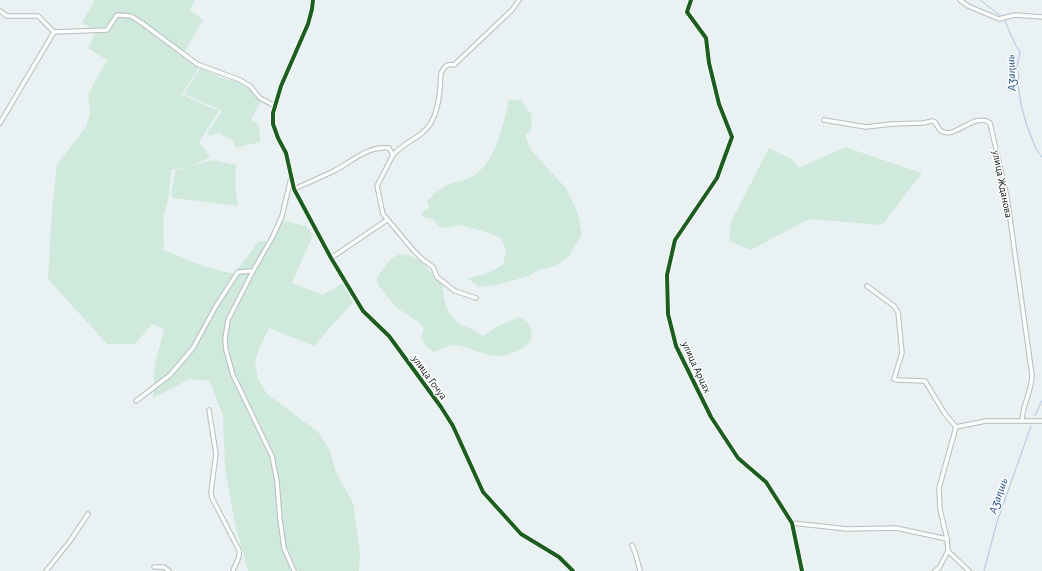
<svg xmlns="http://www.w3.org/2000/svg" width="1042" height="571" font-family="'Alegreya Sans',sans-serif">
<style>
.green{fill:#cfe9dd}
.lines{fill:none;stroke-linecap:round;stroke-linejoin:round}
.stream{stroke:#aec6e2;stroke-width:1}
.street-casing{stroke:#b7bdbd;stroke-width:5.5}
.street{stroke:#fcfdfd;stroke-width:3.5}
.cycleway-casing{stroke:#fff;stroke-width:6}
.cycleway{stroke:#1b5e20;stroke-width:4}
.labels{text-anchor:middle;stroke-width:3;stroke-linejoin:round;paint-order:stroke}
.street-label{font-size:11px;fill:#131718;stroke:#fff}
.water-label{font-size:12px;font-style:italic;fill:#2a5286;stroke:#fff}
</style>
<rect width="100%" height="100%" fill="#eaf1f2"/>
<g class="green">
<path d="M95 0H195L190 10 203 20 182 56 199 67 182 95 219 111 199 142 210 157 191 166 213 160 236 165 235 186 238 206 173 198 171 195 175 171 188 167 171 170 169 196 163 219 164 250 203 266 234 274 259 241H269L273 242 282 220 306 226 313 235 292 283 323 295 342 283 353 302 314 346 269 328 258 351 255 362 258 379 267 394 319 433 330 451 336 472 353 503 360 553 359 571H248L235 524 225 469 223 416 210 381 190 379 153 398 155 364 164 329 152 324 135 344H107L48 279 52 209 57 164 86 127 90 113 88 94 107 60 88 48 96 32 82 22Z"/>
<path d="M200 68 220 77 240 83 253 92 261 101 251 120 259 125 260 142 236 148 232 140 219 133 210 136 207 133 222 111 184 94Z"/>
<path d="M509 100H521L531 114 532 129 525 135 530 149 566 188 577 211 582 234 569 256 555 266 538 270 529 276 497 285 479 287 467 278 486 274 503 265 506 251 501 238 489 233 460 225 445 228 439 226 432 219 423 217 421 213 429 208 427 201C435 193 444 185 455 182 459 181 463 181 467 179 496 167 502 127 509 100Z"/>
<path d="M845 147 922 173 882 225 809 219 751 250 729 241 731 222 769 148 792 159 799 168Z"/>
<path d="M400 254C423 255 428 273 443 284 442 300 448 318 463 326 466 327 469 328 472 329 476 331 479 334 483 336L496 327 519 317 528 322C530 327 533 333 531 340 528 348 505 357 496 356 482 355 468 346 454 345 450 345 439 350 434 352L426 346 421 338 424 328 418 322 397 308 378 285 377 277 392 258Z"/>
</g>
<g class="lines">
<g class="stream">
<path d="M980 0 1002 17"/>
<path d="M1004 19 1015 44 1020 52 1017 67 1019 76 1018 84 1021 104 1026 123 1036 149 1042 157"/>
<path d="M1035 416 1042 400"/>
<path d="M984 571 997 522 1031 426"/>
</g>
<defs>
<g id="street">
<path d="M313 0 312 9 308 24 281 86 273 113V124L278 138 286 153 294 189 331 258 363 311 389 336 441 407 453 426 483 492 521 534 559 557 573 571"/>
<path d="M691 0 687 12 706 38 709 63 719 104 732 137 717 178 675 240 667 275 668 314 676 346 711 417 738 458 766 482 792 523 802 571"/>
<path d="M960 0 968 6 999 19 1015 15 1042 17"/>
<path d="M0 11 7 16H38L54 32"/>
<path d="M824 120 866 127 892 124 923 123 932 121 935 122C937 125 938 128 940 130 953 142 974 111 990 123L1007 197 1032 375C1032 391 1023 403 1022 420"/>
<path d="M0 123 54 32 107 30 117 15 131 16 142 23 197 64 240 80 250 86 260 98 275 106"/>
<path d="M393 155C403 144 410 142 421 134 439 121 440 93 441 73 444 67 447 63 454 65L512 10 519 0"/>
<path d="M291 178 282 216 273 236 253 271 228 320 225 339 226 350 233 375 272 456 277 481 280 520 284 548 294 571"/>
<path d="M294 189C308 183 321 177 334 171 351 162 369 145 389 148L393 155 377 186 383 214 414 251 422 259 433 267 437 277 455 291 476 298"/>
<path d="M331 258 387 220"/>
<path d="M867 286 894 306 898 312 902 353 894 379 897 380 925 381 945 414 956 427"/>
<path d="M136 401 170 375 193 348 216 306 238 272 253 271"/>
<path d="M209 410 216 454 211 492 212 498 239 550C241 559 235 563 233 571"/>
<path d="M956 427 986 421H1042"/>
<path d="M792 523 847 529 896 528 947 539"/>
<path d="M632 545 636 555 640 571"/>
<path d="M948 551 969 571"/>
<path d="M154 567H164L169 571"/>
<path d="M46 571 70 541 88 514"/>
<path d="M935 571 939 568 948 551 947 539 940 509 939 488 956 427"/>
</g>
</defs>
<use href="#street" class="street-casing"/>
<use href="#street" class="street"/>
<defs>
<g id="cycleway">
<path d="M313 0 312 9 308 24 281 86 273 113V124L278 138 286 153 294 189 331 258 363 311 389 336 441 407 453 426 483 492 521 534 559 557 573 571"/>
<path d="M691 0 687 12 706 38 709 63 719 104 732 137 717 178 675 240 667 275 668 314 676 346 711 417 738 458 766 482 792 523 802 571"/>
</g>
</defs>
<use href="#cycleway" class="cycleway-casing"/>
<use href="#cycleway" class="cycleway"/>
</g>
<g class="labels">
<g class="street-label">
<text transform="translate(1003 184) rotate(79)" y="4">улица Жданова</text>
<text transform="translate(697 367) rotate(65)" y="4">улица Арцах</text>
<text transform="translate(430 377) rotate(54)" y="4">улица Гочуа</text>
</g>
<g class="water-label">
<text transform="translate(1011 73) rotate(-92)" y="4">Аӡаԥшь</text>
<text transform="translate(998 496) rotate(-71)" y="4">Аӡаԥшь</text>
</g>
</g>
</svg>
